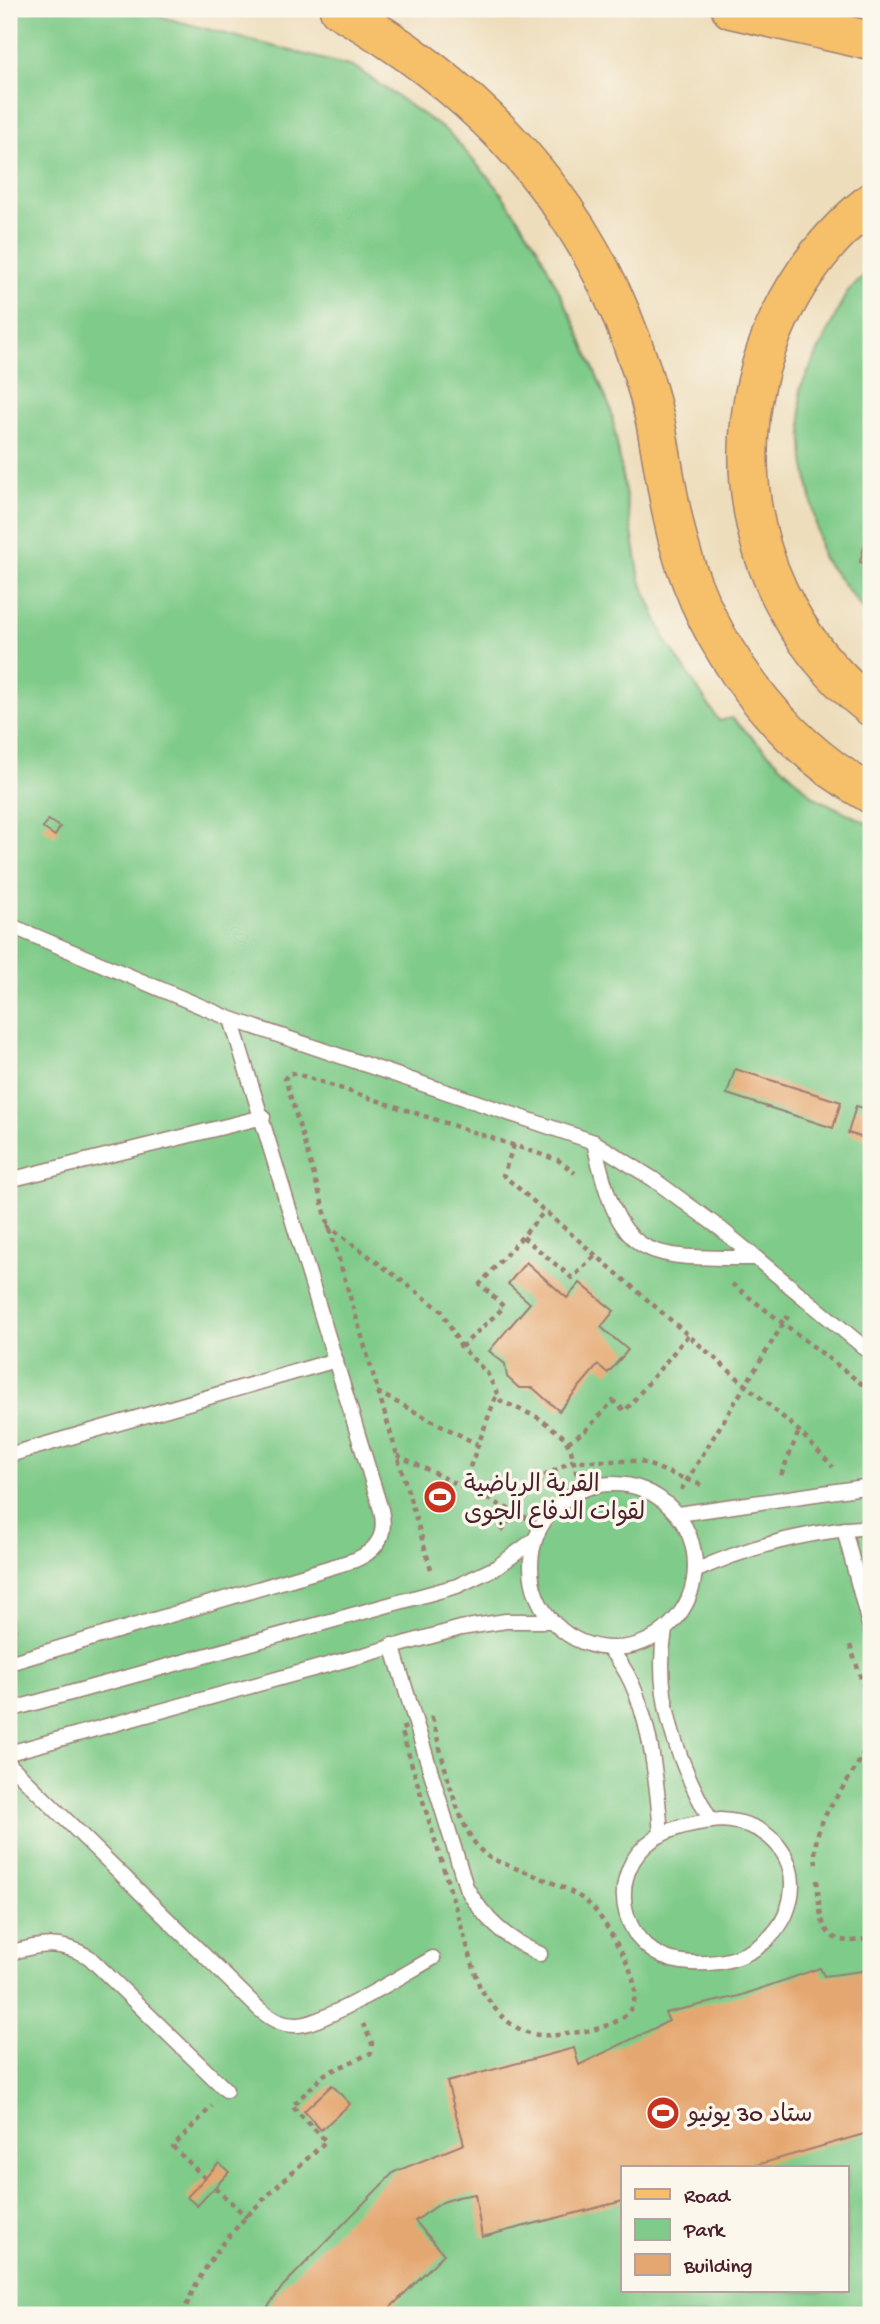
<svg xmlns="http://www.w3.org/2000/svg" width="880" height="2324" font-family="'Gochi Hand','Playpen Sans Arabic',sans-serif">
<style>
.green{fill:#7fcb89;stroke:#64755a;stroke-width:2;fill-rule:evenodd}
.building{fill:#e5a771}
.lines{fill:none;stroke-linecap:round;stroke-linejoin:round}
.lane-casing{stroke:#9c7e73;stroke-width:17}
.primary-casing{stroke:#9c7e73;stroke-width:41}
.highway-casing{stroke:#9c7e73;stroke-width:41}
.path{stroke:#9c7e73;stroke-width:4.5;stroke-dasharray:5 5;stroke-linecap:butt}
.lane{stroke:#fff;stroke-width:14}
.primary{stroke:#f6c06b;stroke-width:38}
.highway{stroke:#f6c06b;stroke-width:38}
.labels{text-anchor:middle;stroke-width:7;stroke-linejoin:round;paint-order:stroke}
.poi-label{font-size:24px;fill:#4a1f2b;stroke:#fbf7ec;text-anchor:start}
</style>
<rect width="100%" height="100%" fill="#fbf7ec"/>
<filter id="ink" filterUnits="userSpaceOnUse"><feTurbulence type="fractalNoise" baseFrequency=".0143" numOctaves="2"/><feDisplacementMap in="SourceGraphic" scale="14" xChannelSelector="R" yChannelSelector="G"/><feConvolveMatrix kernelMatrix="1 2 1 2 8 2 1 2 1" color-interpolation-filters="sRGB"/></filter>
<filter id="wash" filterUnits="userSpaceOnUse"><feTurbulence type="fractalNoise" baseFrequency=".00686" numOctaves="4" result="noise"/><feDisplacementMap in="SourceGraphic" scale="28" xChannelSelector="R" yChannelSelector="G"/><feGaussianBlur stdDeviation="1.57" result="paint"/><feColorMatrix in="noise" values="0 0 0 0 0 0 0 0 0 0 0 0 0 0 0 0 0 1.4 0 .05"/><feComposite in="paint" operator="in"/></filter>
<g filter="url(#wash)">
<rect width="100%" height="100%" fill="#edddbb"/>
<g class="green">
<path d="M9 9H131L356 68 449 133 497 187 537 246 575 324 611 410 640 579 665 639 719 721 732 718 814 797 871 825V2315H9ZM623 2168H847V2291H623Z"/>
<path d="M871 269V619L822 557 804 460 800 389 847 292Z"/>
</g>
<g id="blocks">
<g class="building">
<path d="M865 543 871 545V565L860 562Z"/>
<path d="M48 820 60 827 55 836 43 828Z"/>
<path d="M735 1069 841 1102 833 1128 727 1094Z"/>
<path d="M856 1106 871 1110V1140L848 1133Z"/>
<path d="M526 1262 567 1298 580 1283 614 1311 601 1327 628 1350 608 1373 598 1365 559 1411 533 1388H519L507 1377 505 1364 489 1351 530 1303 508 1284Z"/>
<path d="M820 1968 824 1976 871 1970V2132L746 2168H623V2201L482 2237 475 2194 458 2197 443 2202 415 2221 444 2254 383 2315H262L283 2286 394 2172 464 2144 447 2082 574 2048 579 2065 669 2021 665 2013 739 1996Z"/>
<path d="M332 2085 350 2104 321 2130 304 2111Z"/>
<path d="M219 2163 229 2172 197 2206 187 2197Z"/>
</g>
</g>
</g>
<g filter="url(#ink)">
<use href="#blocks" fill-opacity="0" stroke="#9c7e73" stroke-width="2"/>
<g class="lines">
<defs>
<g id="lane">
<path d="M9 925 231 1019 381 1510C387 1534 378 1550 355 1560L9 1663"/>
<path d="M231 1019 594 1142 653 1179 721 1229 871 1353"/>
<path d="M594 1142C620 1261 642 1258 755 1258"/>
<path d="M9 1180 263 1117"/>
<path d="M9 1455 336 1360"/>
<circle cx="613" cy="1566" r="82"/>
<path d="M678 1514 871 1486"/>
<path d="M844 1529 871 1632"/>
<path d="M695 1571C752 1545 809 1531 871 1527"/>
<path d="M665 1630C653 1696 678 1763 711 1821"/>
<path d="M392 1645 466 1887C484 1919 506 1939 540 1954"/>
<path d="M609 1649C649 1689 657 1780 661 1835"/>
<path d="M9 1710 457 1586 497 1567 534 1540"/>
<path d="M9 1753 461 1628 506 1621H551"/>
<path d="M9 1764 259 2009C271 2019 282 2026 298 2025 324 2024 406 1973 433 1958"/>
<path d="M721 1820C832 1827 808 1978 682 1962 625 1955 604 1883 646 1845 665 1828 696 1822 721 1820Z"/>
<path d="M9 1953C40 1944 60 1940 89 1957L226 2090"/>
</g>
<path id="primary" d="M731 9 871 41"/>
<g id="highway">
<path d="M339 9C465 81 564 178 621 314 635 348 647 384 655 420 663 461 668 503 679 544 707 645 778 743 871 794"/>
<path d="M871 202C709 332 706 577 871 707"/>
</g>
</defs>
<use href="#lane" class="lane-casing"/>
<use href="#primary" class="primary-casing"/>
<use href="#highway" class="highway-casing"/>
<g class="path">
<path d="M514 1145 503 1175 799 1431 833 1467"/>
<path d="M327 1225 441 1310 461 1347 487 1373 501 1401 539 1418 564 1437 571 1450 580 1489"/>
<path d="M523 1237 572 1278 595 1256"/>
<path d="M732 1284 871 1391"/>
<path d="M461 1347 504 1307 480 1284 545 1211"/>
<path d="M377 1392 477 1444"/>
<path d="M568 1442 585 1431 613 1401 625 1411 689 1334"/>
<path d="M397 1455 527 1518"/>
<path d="M781 1475 799 1431"/>
<path d="M463 1486 496 1396"/>
<path d="M681 1490 788 1316"/>
<path d="M501 1531 544 1476 572 1461H639L701 1485"/>
<path d="M431 1569 285 1078 290 1073 297 1074 558 1160 575 1173"/>
<path d="M432 1718C443 1755 457 1838 490 1858 520 1871 556 1881 583 1899 599 1911 608 1929 618 1946 651 2002 636 2025 573 2033 554 2036 533 2038 516 2027 500 2018 490 2002 480 1988L401 1729Z"/>
<path d="M816 1864C808 1811 860 1783 869 1734 874 1705 858 1672 850 1645"/>
<path d="M817 1880C821 1922 819 1950 871 1938"/>
<path d="M205 2178 173 2147 212 2106"/>
<path d="M215 2188 247 2217"/>
<path d="M183 2315C208 2241 272 2193 326 2141L292 2106 325 2074 371 2053 372 2043 363 2024"/>
</g>
<use href="#lane" class="lane"/>
<use href="#primary" class="primary"/>
<use href="#highway" class="highway"/>
</g>
</g>
<defs>
<symbol id="stadium-disc" viewBox="-11 -11 22 22"><circle r="9.5" fill="#c8321e" stroke="#fbf7ec"/><path d="M0-5a6.5 5 0 1 0 0 10a6.5 5 0 1 0 0-10ZM-3.5-1.8h7v3.6h-7Z" fill="#fff"/></symbol>
</defs>
<g fill-rule="evenodd">
<use href="#stadium-disc" x="421" y="1478" width="38" height="38"/>
<use href="#stadium-disc" x="644" y="2094" width="38" height="38"/>
</g>
<g class="labels">
<g class="poi-label">
<text x="464" y="1491">القرية الرياضية<tspan x="464" dy="28">لقوات الدفاع الجوى</tspan></text>
<text x="688" y="2121">ستاد 30 يونيو</text>
</g>
</g>
<rect width="880" height="2324" fill="none" stroke="#fbf7ec" stroke-width="35"/>
<rect x="621" y="2166" width="228" height="126" fill="#fbf7ec" stroke="#b4a19f" stroke-width="2"/>
<rect x="635" y="2189" width="35" height="10" fill="#f6c06b" stroke="#b4a19f" stroke-width="2"/>
<text x="684" y="2202" font-size="21" fill="#4a1f2b">Road</text>
<rect x="635" y="2219" width="35" height="21" fill="#7fcb89" stroke="#b4a19f" stroke-width="2"/>
<text x="684" y="2236" font-size="21" fill="#4a1f2b">Park</text>
<rect x="635" y="2254" width="35" height="21" fill="#e5a771" stroke="#b4a19f" stroke-width="2"/>
<text x="684" y="2272" font-size="21" fill="#4a1f2b">Building</text>
</svg>
